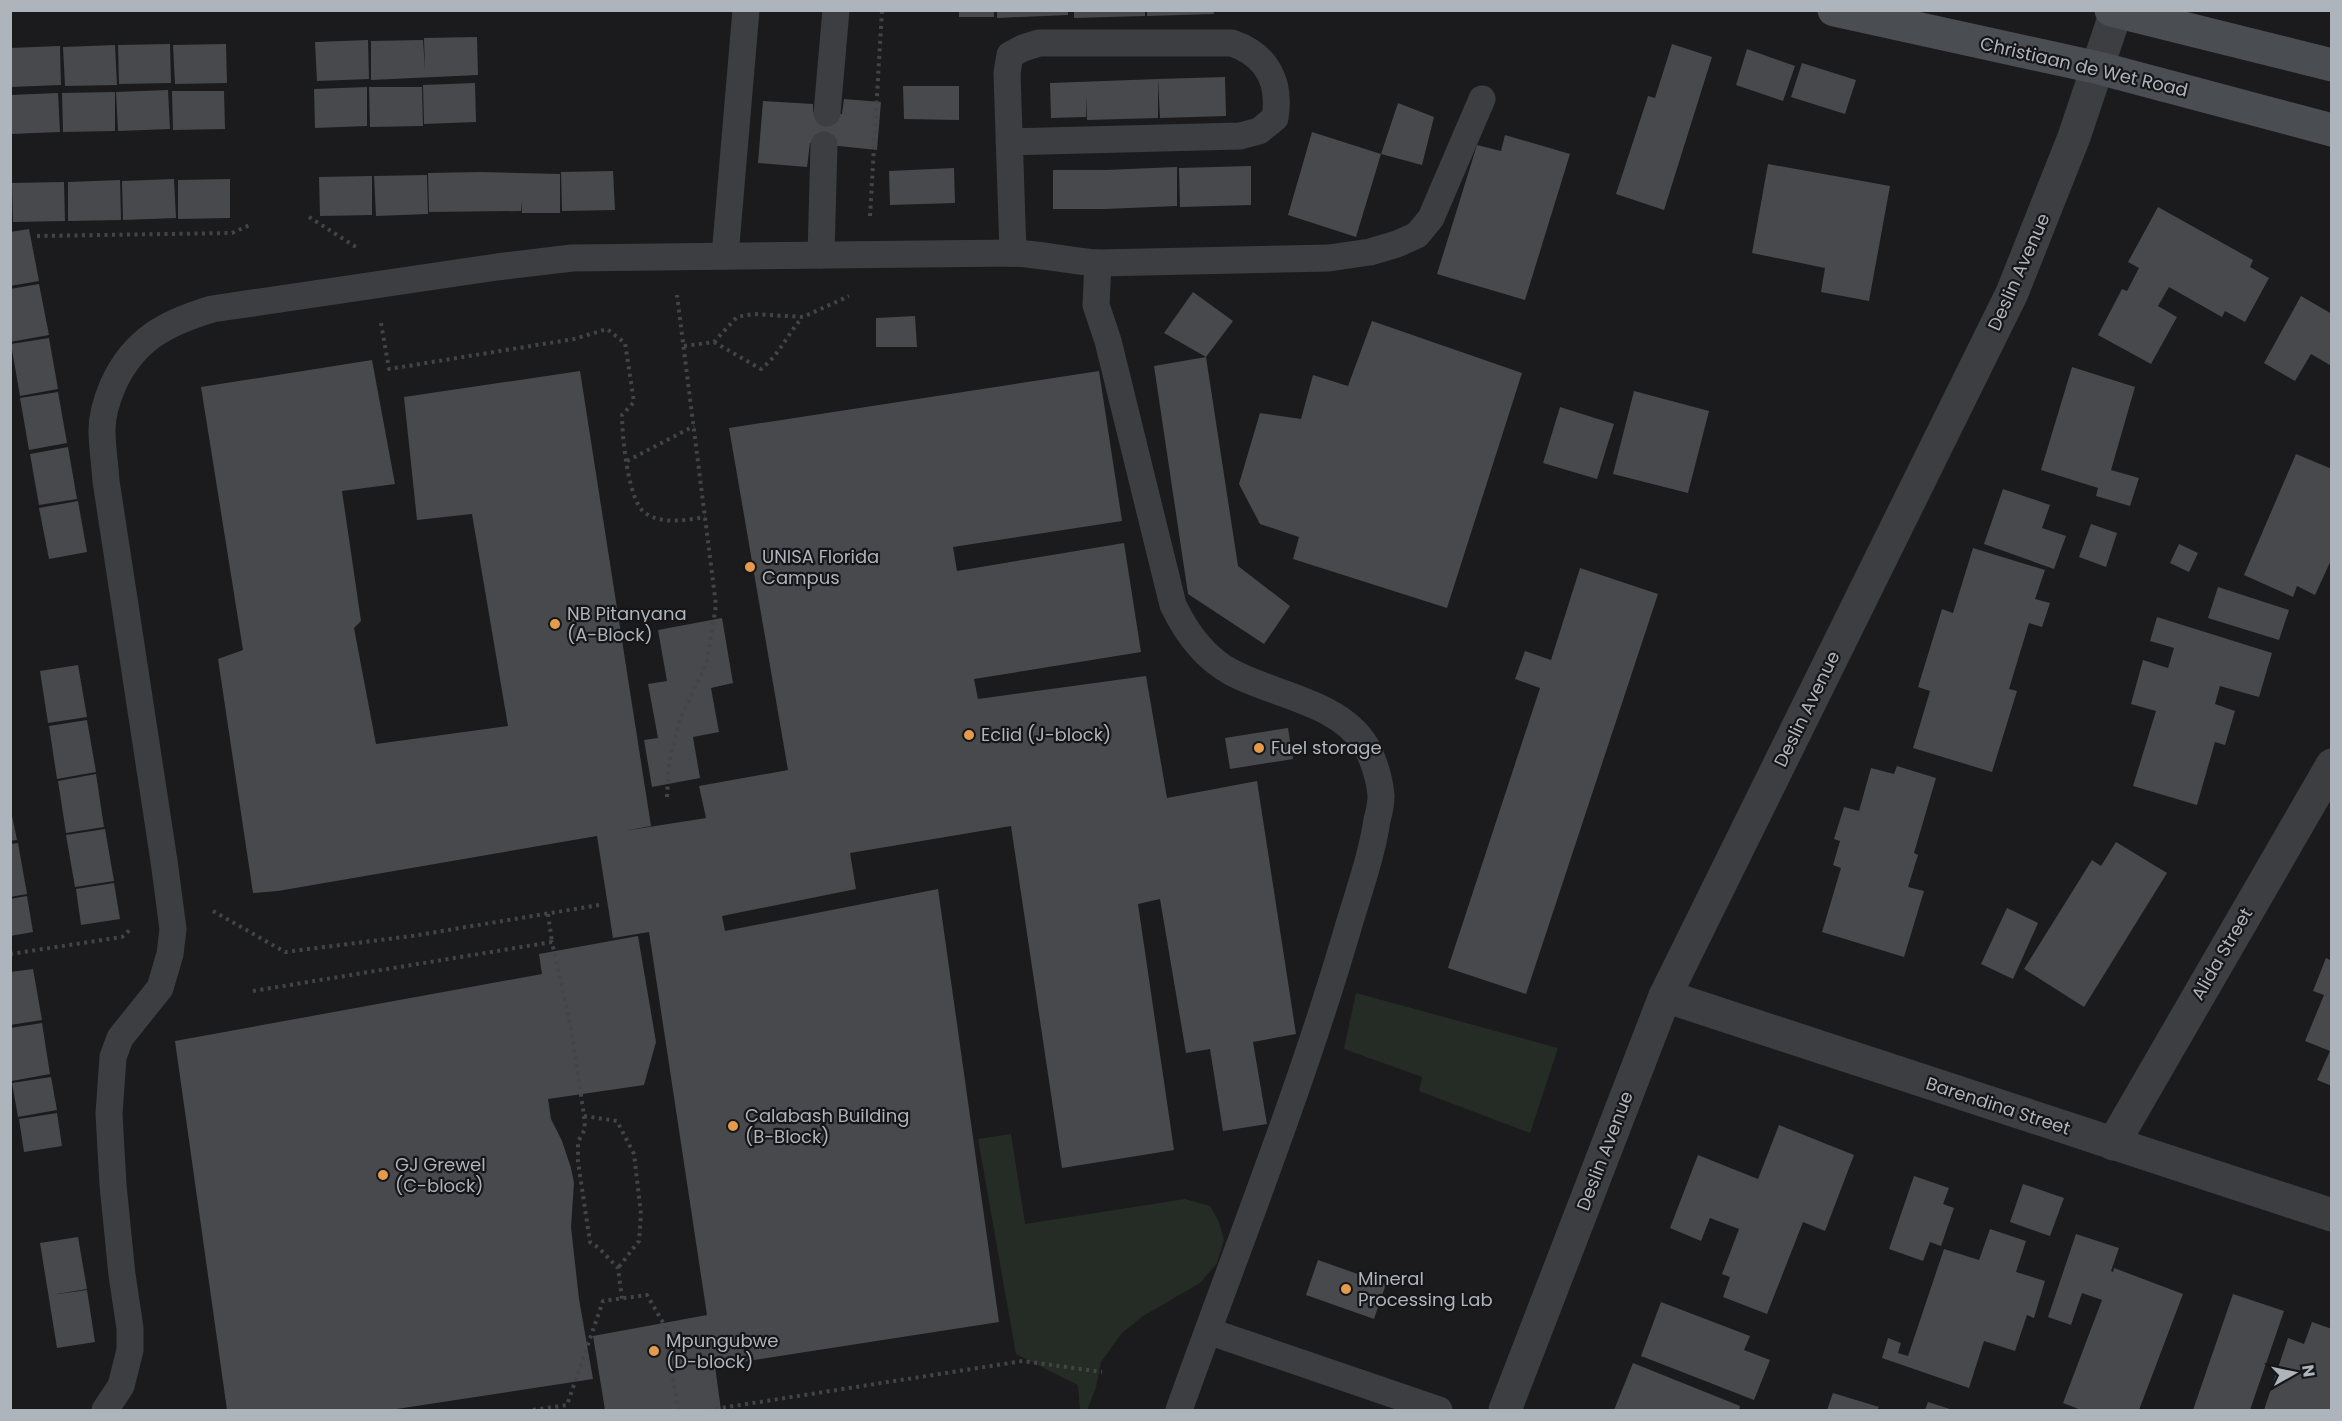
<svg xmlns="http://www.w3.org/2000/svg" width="2342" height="1421" font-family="Poppins,sans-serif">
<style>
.green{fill:#252c25}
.building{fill:#48494c}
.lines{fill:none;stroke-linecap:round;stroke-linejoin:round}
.path{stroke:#424548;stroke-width:4;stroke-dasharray:3 4.5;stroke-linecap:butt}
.lane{stroke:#3c3e41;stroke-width:27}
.street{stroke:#3c3e41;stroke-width:33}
.secondary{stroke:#4a4d51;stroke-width:33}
.poi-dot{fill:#e49b4b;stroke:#161618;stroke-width:2}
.labels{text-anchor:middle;stroke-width:4.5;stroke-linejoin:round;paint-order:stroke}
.street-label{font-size:18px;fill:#aeb4bb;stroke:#161618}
.poi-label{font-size:18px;fill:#aeb4bb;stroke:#161618;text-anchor:start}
</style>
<rect width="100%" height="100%" fill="#1b1b1d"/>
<g class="green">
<path d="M1356 993 1558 1048 1530 1133 1419 1091 1422 1077 1344 1049Z"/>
<path d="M1011 1134 1025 1224 1185 1199 1210 1206 1219 1222 1224 1240 1217 1263 1200 1283 1143 1316 1121 1334 1101 1362 1096 1387 1087 1410H1080L1078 1385 1016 1354 978 1139Z"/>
</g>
<g class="building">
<rect x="959" y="10" width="35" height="7"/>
<path d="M997 10H1068V15L997 18Z"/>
<path d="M1074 10H1145V16L1074 18Z"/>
<path d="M1147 10H1213L1214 14 1147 16Z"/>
<path d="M477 37 478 75 371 80V41L423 40 425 70 424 38Z"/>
<path d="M368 40 369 79 317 81 315 42Z"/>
<path d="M170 44 171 83 119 84 118 45Z"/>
<path d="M226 44 227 83 175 84 173 45Z"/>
<path d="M1672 44 1712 57 1664 210 1616 194 1648 96 1655 98Z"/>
<path d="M115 45 117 85 65 86 63 47Z"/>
<path d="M60 46 61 85 10 87V48Z"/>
<path d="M1747 49 1795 66 1783 101 1736 85Z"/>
<path d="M1802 63 1856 80 1845 114 1791 97Z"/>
<path d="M1225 77 1226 116 1160 118 1158 79Z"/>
<path d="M1158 79V118L1087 120 1086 94V117L1051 118 1050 83Z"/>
<path d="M475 83 476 122 424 124 423 85Z"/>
<path d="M903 86H959V120L904 119Z"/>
<path d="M367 87V126L315 128 314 89Z"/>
<path d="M369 87H422L423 126 370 127Z"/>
<path d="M168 90 170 129 118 131 116 92Z"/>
<path d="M172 91H224L225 129 173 130Z"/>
<path d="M115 92V131L63 132 62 93Z"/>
<path d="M58 93 60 132 10 134V95Z"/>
<path d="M844 99 881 102 877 150 810 143 807 167 758 163 763 101 813 104V112L842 114Z"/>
<path d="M1398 103 1434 117 1422 165 1381 154 1356 237 1288 215 1312 132 1381 154Z"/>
<path d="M1505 135 1570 154 1525 300 1437 274 1477 145 1501 151Z"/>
<path d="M1768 164 1890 186 1869 301 1821 292 1825 268 1752 253Z"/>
<path d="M1251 166V205L1180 207 1179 168Z"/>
<path d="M1177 167V206L1105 209H1053V170H1105Z"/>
<path d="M954 168 955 203 890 205 889 171Z"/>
<path d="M613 171 615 210 562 211 561 172Z"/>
<path d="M481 172 560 174V213H522L521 201V211L429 212 428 173Z"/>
<path d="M427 175 428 214 376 216 374 176Z"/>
<path d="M372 176V215L320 216 319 177Z"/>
<path d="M174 179 176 218 123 220 122 181Z"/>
<path d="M230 179V218L178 219V180Z"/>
<path d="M120 180 121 220 68 221V182Z"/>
<path d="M64 182 65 221 13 222 12 183Z"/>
<path d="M2158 207 2253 260 2250 267 2269 278 2245 322 2225 311 2222 317 2169 287 2158 306 2177 317 2151 364 2098 335 2122 289 2127 291 2139 268 2128 262Z"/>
<path d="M29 229 39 281 10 286V232Z"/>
<path d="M39 284 49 335 10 342V289Z"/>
<path d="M1193 292 1233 321 1206 357 1238 566 1290 606 1264 644 1188 594 1154 366 1206 357 1164 333Z"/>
<path d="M2301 296 2332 314V362L2330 365 2311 354 2295 381 2264 363Z"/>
<path d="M915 316 917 347H876V318Z"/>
<path d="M1372 321 1522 373 1447 608 1293 559 1299 537 1260 524 1239 484 1260 413 1301 419 1313 375 1348 386Z"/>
<path d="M49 338 58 389 20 396 11 344Z"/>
<path d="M372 360 395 484 342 491 361 621 354 628 376 744 508 726 472 514 417 520 404 397 580 371 651 826 624 831 706 818 699 786 788 770 729 428 1099 371 1122 521 953 547 957 571 1124 543 1141 652 974 679 978 699 1146 676 1167 798 1257 781 1296 1034 1253 1042 1267 1124 1223 1131 1210 1049 1186 1053 1160 899 1138 904 1174 1150 1062 1168 1011 826 850 853 856 889 722 916 725 931 938 889 999 1322 715 1366 721 1410H605L593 1336 707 1315 649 932 613 938 597 836 278 891 253 893 218 659 243 650 201 387Z"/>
<path d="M2072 367 2135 387 2111 470 2139 478 2130 506 2096 496 2098 488 2041 470Z"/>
<path d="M1634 391 1709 411 1688 493 1613 474Z"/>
<path d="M58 392 67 443 29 450 20 398Z"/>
<path d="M1560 407 1614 424 1597 479 1543 463Z"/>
<path d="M68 447 77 499 39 505 30 454Z"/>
<path d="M2296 454 2332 469V558L2315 595 2297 586 2293 597 2244 575Z"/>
<path d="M2003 489 2050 505 2042 528 2066 536 2054 569 1984 544Z"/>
<path d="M78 501 87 552 49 559 39 508Z"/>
<path d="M2091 524 2117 533 2106 567 2079 557Z"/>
<path d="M2179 544 2198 553 2189 572 2170 563Z"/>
<path d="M1973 548 2045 570 2035 599 2050 603 2042 627 2029 623 2009 689 2017 691 1992 772 1913 748 1930 691 1918 687 1942 609 1953 613Z"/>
<path d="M1580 568 1658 594 1526 994 1448 968 1540 688 1515 679 1525 651 1551 660Z"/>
<path d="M2218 587 2289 610 2279 640 2208 618Z"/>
<path d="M2157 617 2272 653 2259 697 2220 686 2215 704 2235 711 2225 745 2215 742 2197 805 2133 786 2156 711 2131 704 2143 660 2168 668 2174 648 2150 641Z"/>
<path d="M722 618 733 683 711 688 719 732 693 737 700 778 652 787 644 740 658 738 648 684 667 681 658 630Z"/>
<path d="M78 665 87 717 48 723 40 671Z"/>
<path d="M87 720 96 772 57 779 49 726Z"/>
<path d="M1288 728 1293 759 1230 769 1225 738Z"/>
<path d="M1897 766 1936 778 1914 853 1918 855 1908 887 1924 891 1904 957 1822 932 1841 868 1833 865 1840 841 1834 839 1844 807 1859 811 1871 768 1894 774Z"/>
<path d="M96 774 104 827 66 833 58 781Z"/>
<path d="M10 806 17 840 10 841Z"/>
<path d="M105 829 114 881 75 887 66 835Z"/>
<path d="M2116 842 2167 873 2084 1007 2024 969 2092 860 2101 866Z"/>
<path d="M18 843 27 894 10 897V844Z"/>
<path d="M114 883 120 919 81 925 76 889Z"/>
<path d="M27 896 33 932 10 936V899Z"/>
<path d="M2007 908 2038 923 2013 979 1981 964Z"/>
<path d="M638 936 656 1042 644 1085 548 1099 551 1119 562 1141 571 1168 574 1183 571 1227 579 1299 593 1379 390 1410H227L175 1041 542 974 539 954Z"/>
<path d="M2326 958 2332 961V1086L2317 1080 2330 1051 2305 1041 2324 995 2313 991Z"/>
<path d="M33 969 42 1020 10 1025V972Z"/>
<path d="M42 1023 50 1074 12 1081 10 1028Z"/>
<path d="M51 1077 57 1110 18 1117 12 1083Z"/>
<path d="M57 1113 62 1146 24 1152 19 1119Z"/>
<path d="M1779 1125 1854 1155 1825 1231 1803 1222 1767 1314 1723 1297 1730 1277 1722 1274 1739 1229 1710 1218 1701 1241 1670 1228 1698 1155 1758 1179Z"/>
<path d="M1914 1176 1949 1188 1943 1204 1954 1208 1941 1246 1930 1242 1923 1261 1889 1249Z"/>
<path d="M2023 1184 2064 1198 2050 1236 2010 1222Z"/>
<path d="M1990 1229 2026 1241 2016 1272 2045 1281 2034 1318 2027 1315 2015 1351 1984 1341 1969 1388 1882 1358 1888 1338 1901 1343 1898 1353 1908 1356 1944 1249 1979 1260Z"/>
<path d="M2076 1234 2119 1248 2111 1271 2113 1272 2114 1268 2183 1294 2139 1410H2081L2063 1403 2102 1300 2082 1293 2071 1325 2048 1317Z"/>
<path d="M78 1237 87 1289 51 1295 87 1290 95 1342 57 1348 40 1243Z"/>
<path d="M1318 1260 1386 1284 1374 1319 1306 1295Z"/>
<path d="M2233 1294 2284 1311 2250 1410H2193Z"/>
<path d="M1661 1302 1750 1336 1744 1350 1770 1360 1754 1400 1641 1356Z"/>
<path d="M2312 1322 2332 1329V1410H2264L2288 1338 2304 1344Z"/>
<path d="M1633 1363 1740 1406 1739 1410H1614Z"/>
<path d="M1833 1393 1879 1407 1877 1410H1827Z"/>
<path d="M1928 1402 1953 1410H1925Z"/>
</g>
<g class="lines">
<g class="path">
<path d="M870 216 882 10"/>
<path d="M309 217 356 247"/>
<path d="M37 236 232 233 252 224"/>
<path d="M381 323 389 369 574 339 607 329 625 343 634 402 622 415C622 436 628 501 645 513 662 525 686 520 705 517"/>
<path d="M714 342 761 369C780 354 786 336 802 318"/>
<path d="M684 346 714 342 737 317 753 314 803 317 849 296"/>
<path d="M627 461 694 426"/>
<path d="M667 797 669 763 679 722 707 662 716 605 677 295"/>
<path d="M213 911 285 952 412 936 599 905"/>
<path d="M548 914 552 942"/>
<path d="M10 954 122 937 132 928"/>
<path d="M253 991 552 942 572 1033 584 1116 585 1129 578 1142V1162L590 1242 599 1248 618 1268 622 1299"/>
<path d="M584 1116 617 1121 634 1154 641 1214 639 1241 618 1268"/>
<path d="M533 1410 567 1405 603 1301 647 1295 665 1326 678 1410"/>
<path d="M708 1410 1023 1361 1102 1372"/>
</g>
<g class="lane">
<path d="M827 113 836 10"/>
<path d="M1009 142 1240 136 1259 131 1275 118C1281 82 1267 55 1232 43H1039L1023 48 1010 55 1007 73 1013 253"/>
<path d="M821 255 824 145"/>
<path d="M725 256 746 10"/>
<path d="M1098 263 1329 258 1370 252 1397 244 1417 235 1431 218 1482 99"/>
<path d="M1208 1331 1439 1410"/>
<path d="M105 1410 121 1386 130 1350V1328L122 1275 113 1185 109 1114 113 1057 120 1038 160 988 170 954 173 929 164 861 106 481C105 464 102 447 102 430 102 414 107 399 113 385 134 339 166 323 212 309L497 267 572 258 1013 253C1041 254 1069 261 1098 263L1096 305 1108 341 1173 605C1186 632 1203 657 1231 672 1273 695 1340 702 1366 746 1374 760 1380 781 1381 796 1381 804 1379 813 1377 820 1372 854 1360 888 1350 921 1302 1087 1237 1248 1179 1410"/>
</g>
<g class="street">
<path d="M1665 996 2332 1215"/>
<path d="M2113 1144 2332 765"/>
<path d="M1505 1410 1665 996 2012 293 2074 137 2116 12"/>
</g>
<g class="secondary">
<path d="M1834 10 2099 68 2332 130"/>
<path d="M2111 10 2332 65"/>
</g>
</g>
<g class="poi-dot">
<circle cx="750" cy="567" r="6"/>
<circle cx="555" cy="624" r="6"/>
<circle cx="969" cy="735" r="6"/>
<circle cx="1259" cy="748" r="6"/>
<circle cx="733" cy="1126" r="6"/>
<circle cx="383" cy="1175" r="6"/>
<circle cx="1346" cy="1289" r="6"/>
<circle cx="654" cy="1351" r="6"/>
</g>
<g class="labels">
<g class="street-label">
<text transform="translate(2084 67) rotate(13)" y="6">Christiaan de Wet Road</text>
<text transform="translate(2019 272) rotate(-66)" y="6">Deslin Avenue</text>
<text transform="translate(1807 709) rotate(-64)" y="6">Deslin Avenue</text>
<text transform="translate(2222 954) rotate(-60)" y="6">Alida Street</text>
<text transform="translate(1998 1106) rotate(18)" y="6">Barendina Street</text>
<text transform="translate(1605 1151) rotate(-69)" y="6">Deslin Avenue</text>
</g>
<g class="poi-label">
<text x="762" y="563">UNISA Florida<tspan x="762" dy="21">Campus</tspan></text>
<text x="567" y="620">NB Pitanyana<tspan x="567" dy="21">(A-Block)</tspan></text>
<text x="981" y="741">Eclid (J-block)</text>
<text x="1271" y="754">Fuel storage</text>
<text x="745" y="1122">Calabash Building<tspan x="745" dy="21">(B-Block)</tspan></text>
<text x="395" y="1171">GJ Grewel<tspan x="395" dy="21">(C-block)</tspan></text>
<text x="1358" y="1285">Mineral<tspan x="1358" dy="21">Processing Lab</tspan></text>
<text x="666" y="1347">Mpungubwe<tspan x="666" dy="21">(D-block)</tspan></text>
</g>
</g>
<rect width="2342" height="1421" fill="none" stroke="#aeb4bb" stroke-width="24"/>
<g transform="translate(2294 1373) rotate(81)" stroke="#161618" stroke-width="4.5" paint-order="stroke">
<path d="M0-4.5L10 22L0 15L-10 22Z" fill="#aeb4bb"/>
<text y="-9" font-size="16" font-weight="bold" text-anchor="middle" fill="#aeb4bb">N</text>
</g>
</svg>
